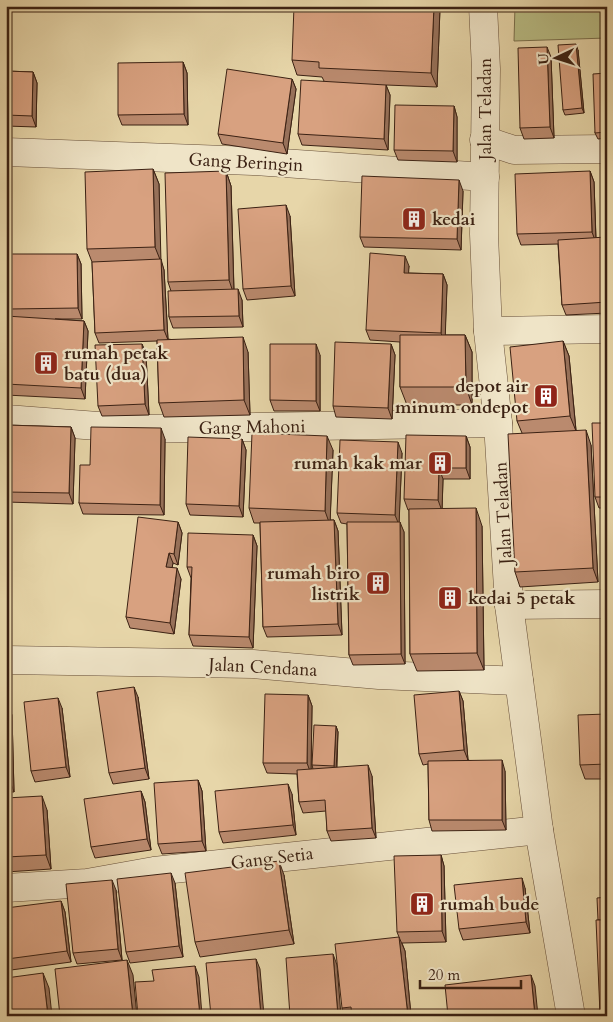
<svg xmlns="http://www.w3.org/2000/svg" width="613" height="1022" font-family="Cardo,serif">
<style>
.green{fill:#b9bd85;stroke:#7a6f4c}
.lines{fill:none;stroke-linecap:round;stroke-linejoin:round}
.street-casing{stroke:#664e38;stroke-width:29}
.street{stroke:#efe4c7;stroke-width:28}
.wall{fill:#ba8a6e;stroke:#3b2113}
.shaded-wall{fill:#97715a;stroke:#3b2113}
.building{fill:#d8a180;stroke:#3b2113}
.labels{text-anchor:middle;stroke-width:4.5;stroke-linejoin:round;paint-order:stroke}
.street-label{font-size:18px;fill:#3b2113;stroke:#efe4c7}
.poi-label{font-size:18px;font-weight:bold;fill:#3b2113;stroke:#efe4c7;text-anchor:start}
</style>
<rect width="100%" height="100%" fill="#e7d6a9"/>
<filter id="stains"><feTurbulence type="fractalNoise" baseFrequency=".004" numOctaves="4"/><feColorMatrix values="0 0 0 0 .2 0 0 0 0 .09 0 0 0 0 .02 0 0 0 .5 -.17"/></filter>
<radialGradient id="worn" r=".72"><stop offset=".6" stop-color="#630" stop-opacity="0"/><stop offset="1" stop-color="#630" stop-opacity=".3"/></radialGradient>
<path class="green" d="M515 6H607V38L514 41Z"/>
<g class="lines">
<defs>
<g id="street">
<path d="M483 6 486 69 484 234 488 331 498 423 509 605 539 830 571 1016"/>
<path d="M484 140 514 150 607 149"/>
<path d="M6 152 253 161 485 177"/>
<path d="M488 331 607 329"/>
<path d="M6 419 137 429 498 423"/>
<path d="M509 605 607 604"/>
<path d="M6 660 253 664 379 675 519 681"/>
<path d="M6 888 87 883 154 871 539 830"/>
</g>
</defs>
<use href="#street" class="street-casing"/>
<use href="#street" class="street"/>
</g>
<g class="wall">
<path d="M440 8 437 87 386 85 390 95 388 150 302 145 298 134 324 81 322 77 297 75 292 60Z"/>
<path d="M578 50 584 113 565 115 563 110Z"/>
<path d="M551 57 554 138 524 139 520 128Z"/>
<path d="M183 62 187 73 188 125H122L118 115Z"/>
<path d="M6 71 33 72 37 83 36 127 6 126Z"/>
<path d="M607 73V138L598 139 595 133Z"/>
<path d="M292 79 296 89 287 154 222 144 218 134Z"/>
<path d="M454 106 457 117V162L398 160 394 150Z"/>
<path d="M607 162V313L566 315 562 305 558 244 521 245 517 234 590 171 594 182 596 238 606 237Z"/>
<path d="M153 169 159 184 160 259 164 270 168 339 248 352 250 415 164 417 159 403 157 341 99 343 95 333 92 262 87 249Z"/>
<path d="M226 171 231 186 234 289 242 300 243 327 173 328 169 317 171 291 168 282Z"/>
<path d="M463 191 461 250 364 247 360 237Z"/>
<path d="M290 216 295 296 247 300 243 289Z"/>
<path d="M77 254 81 264 82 319H55L84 321 88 331 85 399 6 395V316L12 317 9 309Z"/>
<path d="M409 266 408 273 443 274 447 285 445 335H465L472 352V405H407L400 387V342L370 340 366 330Z"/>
<path d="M563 341 569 356 576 430 591 445 598 582 520 587 515 572 522 433 517 421Z"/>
<path d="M142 344 146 354 149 415 102 416 98 406Z"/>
<path d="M391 344 395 355 392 419 336 417 333 406Z"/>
<path d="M320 355V411H274L270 400Z"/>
<path d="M607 423V508H599L595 497Z"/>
<path d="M6 425 71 427 75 438 73 504 6 502Z"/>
<path d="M466 436 470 447V479H443L442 509 482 526 484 670 417 671 410 654 409 510H408L404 499Z"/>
<path d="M165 439 164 515 83 514 79 503 90 465Z"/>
<path d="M242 439 246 450 243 517 190 515 186 504Z"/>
<path d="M333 450 330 520H334L338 531 342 635 267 637 263 627 260 523H254L249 508Z"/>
<path d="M402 453 399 522 404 532 405 664 353 665 349 655 347 524 341 523 337 513Z"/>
<path d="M178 522 182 533 178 565 173 563 172 568 181 579 174 634 130 628 126 617Z"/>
<path d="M253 535 257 546 253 648 193 646 189 635 191 578 187 567Z"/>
<path d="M459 691 463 701 468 760 505 771 506 830 432 831 429 820 428 764 423 765 419 754Z"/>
<path d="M308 695 312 706 311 769H313L312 765 336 726 338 732 337 768 372 776 376 838 331 841 327 831 326 811 303 813 299 802 297 774 267 773 263 763Z"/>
<path d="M138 697 149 779 113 784 109 773Z"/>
<path d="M6 704 12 715 14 792H6Z"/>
<path d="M62 708 70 777 35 782 31 771Z"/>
<path d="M607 714V779H585L580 765Z"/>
<path d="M198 780 202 791 206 851 162 854 158 844Z"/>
<path d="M141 791 145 802 151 850 95 858 91 847Z"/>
<path d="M292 794 296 835 223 843 219 832Z"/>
<path d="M6 798 47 810 51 869 6 872Z"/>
<path d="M441 855 444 866 446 942 402 943 405 951 411 1016H345L342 1008 399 937 397 932Z"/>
<path d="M284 875 294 944 200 957 195 942Z"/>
<path d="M175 883 183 957 130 963 126 952Z"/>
<path d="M525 888 530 933 463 940 459 929Z"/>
<path d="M116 890 122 960 77 964 73 953Z"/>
<path d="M607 897V1016H600L598 920Z"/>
<path d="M61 901 65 912 71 962 11 970 7 959Z"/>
</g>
<g class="shaded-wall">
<path d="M434 6H440V8L437 87 431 73Z"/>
<path d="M576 44 578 50 584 113 582 108Z"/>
<path d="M547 47 551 57 554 138 550 127Z"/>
<path d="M183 62 187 73 188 125 184 114Z"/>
<path d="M33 72 37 83 36 127 32 116Z"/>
<path d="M292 79 296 89 287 154 283 143Z"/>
<path d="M386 85 390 95 388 150 384 139Z"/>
<path d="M454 106 457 117V162L453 151Z"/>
<path d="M153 169 159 184 161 262 155 247Z"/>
<path d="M226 171 231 186 234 295 229 280Z"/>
<path d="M590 171 594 182 596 243 592 232Z"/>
<path d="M459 180 463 191 461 250 457 239Z"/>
<path d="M286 205 290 216 295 296 291 286Z"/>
<path d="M77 254 81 264 82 319 78 308Z"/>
<path d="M405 256 409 266 408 283 404 273Z"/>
<path d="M161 259 164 270 168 340 164 330Z"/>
<path d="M443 274 447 285 445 344 441 333Z"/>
<path d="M238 289 242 300 243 327 239 316Z"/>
<path d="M84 321 88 331 85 399 81 388Z"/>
<path d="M465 335 472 352V405L466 387Z"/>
<path d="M243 337 248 352 250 415 244 400Z"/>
<path d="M563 341 569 356 576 431 570 416Z"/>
<path d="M142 344 146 354 149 415 145 404Z"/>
<path d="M316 344 320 355V411L316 401Z"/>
<path d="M391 344 395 355 392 419 388 408Z"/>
<path d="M71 427 75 438 73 504 69 493Z"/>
<path d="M161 428 165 439 164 515 160 505Z"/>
<path d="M586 430 591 445 598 582 593 568Z"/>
<path d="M327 436 333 450 330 525 325 511Z"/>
<path d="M466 436 470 447V479L466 468Z"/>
<path d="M242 439 246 450 243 517 239 506Z"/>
<path d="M398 442 402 453 399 525 395 515Z"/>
<path d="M439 468 443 479 442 511 438 500Z"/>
<path d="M476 508 482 526 484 670 477 653Z"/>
<path d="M334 520 338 531 342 635 338 624Z"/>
<path d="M178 522 182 533 178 565 174 554Z"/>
<path d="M400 522 404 532 405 664 401 654Z"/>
<path d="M253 535 257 546 253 648 249 637Z"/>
<path d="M169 553 173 563 170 578 166 567Z"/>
<path d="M177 568 181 579 174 634 170 623Z"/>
<path d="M134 687 138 697 149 779 145 768Z"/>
<path d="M459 691 463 701 468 760 464 750Z"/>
<path d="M308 695 312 706 311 774 307 763Z"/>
<path d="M58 698 62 708 70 777 66 767Z"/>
<path d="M8 704 12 715 14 792 10 781Z"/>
<path d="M336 726 338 732 336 771 334 766Z"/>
<path d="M502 760 505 771 506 830 502 820Z"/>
<path d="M368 765 372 776 376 838 372 828Z"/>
<path d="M198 780 202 791 206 851 202 841Z"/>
<path d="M288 784 292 794 296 835 293 825Z"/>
<path d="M141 791 145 802 151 850 147 839Z"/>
<path d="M42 796 47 810 51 869 46 855Z"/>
<path d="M441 855 444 866 446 942 442 931Z"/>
<path d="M279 861 284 875 294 944 289 930Z"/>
<path d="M171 873 175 883 183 957 179 946Z"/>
<path d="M522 878 525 888 530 933 526 922Z"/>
<path d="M112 880 116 890 122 960 118 949Z"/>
<path d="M61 901 65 912 71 962 67 951Z"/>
<path d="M399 937 405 951 411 1016H408Z"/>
<path d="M333 954 337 965 341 1016H338Z"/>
<path d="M256 959 260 969 264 1016H261Z"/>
<path d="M127 960 133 975 137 1016H133Z"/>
<path d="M195 966 199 977 202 1016H200Z"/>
<path d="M43 973 49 988 52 1016H48Z"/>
<path d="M531 975 535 986 538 1016H535Z"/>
</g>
<g class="building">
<path d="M294 6H434L431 73 319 68V62L292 60Z"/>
<path d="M576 44 582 108 563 110 558 45Z"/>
<path d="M547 47 550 127 520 128 518 48Z"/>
<path d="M183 62 184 114 118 115V63Z"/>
<path d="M227 69 292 79 283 143 218 134Z"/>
<path d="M6 71 33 72 32 116 6 115Z"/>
<path d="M607 73V132L595 133 593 74Z"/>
<path d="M301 80 386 85 384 139 298 134Z"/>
<path d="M395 105 454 106 453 151 394 150Z"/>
<path d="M602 162H607V237H606Z"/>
<path d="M153 169 155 247 87 249 85 172Z"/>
<path d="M226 171 229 280 168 282 165 173Z"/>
<path d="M590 171 592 232 517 234 515 174Z"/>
<path d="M362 176 459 180 457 239 360 237Z"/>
<path d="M286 205 291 286 243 289 238 209Z"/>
<path d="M606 237 607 302 562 305 558 240Z"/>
<path d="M370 253 405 256 404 273 443 274 441 333 366 330Z"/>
<path d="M9 254H77L78 308 9 309Z"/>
<path d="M161 259 164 330 95 333 92 262Z"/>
<path d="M238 289 239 316 169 317 168 291Z"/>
<path d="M6 316 84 321 81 388 6 384Z"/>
<path d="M400 335H465L466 387H400Z"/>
<path d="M243 337 244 400 159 403 157 340Z"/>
<path d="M563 341 570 416 517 421 510 347Z"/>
<path d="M335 342 391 344 388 408 333 406Z"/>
<path d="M142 344 145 404 98 406 95 345Z"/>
<path d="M270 344H316V401L270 400Z"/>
<path d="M592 423H607V497H595Z"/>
<path d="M6 425 71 427 69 493 6 492Z"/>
<path d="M91 427 161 428 160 505 79 503 80 465H90Z"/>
<path d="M586 430 593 568 515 572 508 434Z"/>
<path d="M252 433 327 436 325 511 249 508Z"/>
<path d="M406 435 466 436V468H439L438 500 404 499Z"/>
<path d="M188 437 242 439 239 506 186 504Z"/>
<path d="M340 440 398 442 395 515 337 513Z"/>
<path d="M476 508 477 653 410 654 409 509Z"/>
<path d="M138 517 178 522 174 554 169 553 166 567 177 568 170 623 126 617Z"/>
<path d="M334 520 338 624 263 627 260 522Z"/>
<path d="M347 522H400L401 654 349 655Z"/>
<path d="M188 533 253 535 249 637 189 635 192 567H187Z"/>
<path d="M134 687 145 768 109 773 97 692Z"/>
<path d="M459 691 464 750 419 754 414 695Z"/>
<path d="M265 694 308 695 307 763H263Z"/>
<path d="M58 698 66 767 31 771 24 702Z"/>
<path d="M6 704H8L10 781 6 782Z"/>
<path d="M607 714V764L580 765 578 715Z"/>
<path d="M314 725 336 726 334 766 312 765Z"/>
<path d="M502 760V820H429L428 761Z"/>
<path d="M368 765 372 828 327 831 325 800 299 802 297 770Z"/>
<path d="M198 780 202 841 158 844 154 783Z"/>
<path d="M288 784 293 825 219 832 215 791Z"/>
<path d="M141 791 147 839 91 847 84 799Z"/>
<path d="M42 796 46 855 6 857V798Z"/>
<path d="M441 855 442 931 397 932 394 856Z"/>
<path d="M279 861 289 930 195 942 185 873Z"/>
<path d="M171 873 179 946 126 952 117 879Z"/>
<path d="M522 878 526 922 459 929 454 885Z"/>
<path d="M112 880 118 949 73 953 66 884Z"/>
<path d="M607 897V920H598L597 898Z"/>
<path d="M61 901 67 951 7 959 6 908Z"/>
<path d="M596 920H607V1014H600Z"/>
<path d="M399 937 408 1016H352L351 1007 342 1008 335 944Z"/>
<path d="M333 954 338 1016H290L286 958Z"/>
<path d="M256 959 261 1016H211L206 963Z"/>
<path d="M127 960 133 1016H60L55 969Z"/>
<path d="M195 966 200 1016H138L135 982 154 981 152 970Z"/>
<path d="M43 973 48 1016H6V978Z"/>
<path d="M531 975 535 1016H448L445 985Z"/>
</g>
<defs>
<symbol id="building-square" viewBox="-11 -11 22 22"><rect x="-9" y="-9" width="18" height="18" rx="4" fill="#8f2418" stroke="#efe4c7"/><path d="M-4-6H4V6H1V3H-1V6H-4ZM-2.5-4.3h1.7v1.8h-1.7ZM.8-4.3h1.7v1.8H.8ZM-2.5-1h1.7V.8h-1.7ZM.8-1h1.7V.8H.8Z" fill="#fff"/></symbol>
</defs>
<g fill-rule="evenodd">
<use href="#building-square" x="400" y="205" width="28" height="28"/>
<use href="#building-square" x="32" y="349" width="28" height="28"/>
<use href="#building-square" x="532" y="382" width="28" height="28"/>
<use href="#building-square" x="426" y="449" width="28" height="28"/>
<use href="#building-square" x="364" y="569" width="28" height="28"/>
<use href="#building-square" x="436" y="584" width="28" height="28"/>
<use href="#building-square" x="408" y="890" width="28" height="28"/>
</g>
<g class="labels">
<g class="street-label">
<text transform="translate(485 109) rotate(-90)" y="6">Jalan Teladan</text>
<text transform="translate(246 162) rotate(3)" y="6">Gang Beringin</text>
<text transform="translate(252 427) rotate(-1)" y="6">Gang Mahoni</text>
<text transform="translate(503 513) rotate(-93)" y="6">Jalan Teladan</text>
<text transform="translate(263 667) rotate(3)" y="6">Jalan Cendana</text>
<text transform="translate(272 858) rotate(-7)" y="6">Gang Setia</text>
</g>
<g class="poi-label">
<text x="432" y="225">kedai</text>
<text x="64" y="359">rumah petak<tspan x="64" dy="21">batu (dua)</tspan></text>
<text x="528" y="392" text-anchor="end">depot air<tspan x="528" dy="21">minum ondepot</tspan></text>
<text x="422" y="469" text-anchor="end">rumah kak mar</text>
<text x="360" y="579" text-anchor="end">rumah biro<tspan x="360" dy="21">listrik</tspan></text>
<text x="468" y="604">kedai 5 petak</text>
<text x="440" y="910">rumah bude</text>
</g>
</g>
<rect width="613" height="1022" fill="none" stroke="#e7d6a9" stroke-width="25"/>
<rect x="8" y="8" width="598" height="1007" fill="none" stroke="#3b2113" stroke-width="2.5"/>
<rect x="12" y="12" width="588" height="997" fill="none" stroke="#3b2113"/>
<g transform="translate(556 58) rotate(266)" stroke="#efe4c7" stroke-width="4" paint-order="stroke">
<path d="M0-4L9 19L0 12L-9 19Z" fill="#3b2113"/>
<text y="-8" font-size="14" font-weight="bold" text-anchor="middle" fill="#3b2113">U</text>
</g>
<path d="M420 980v8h101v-8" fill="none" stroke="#3b2113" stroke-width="2.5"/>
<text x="428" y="980" font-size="15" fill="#3b2113" stroke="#efe4c7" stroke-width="4" paint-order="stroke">20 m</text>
<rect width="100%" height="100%" filter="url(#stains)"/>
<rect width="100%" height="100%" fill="url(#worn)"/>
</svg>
